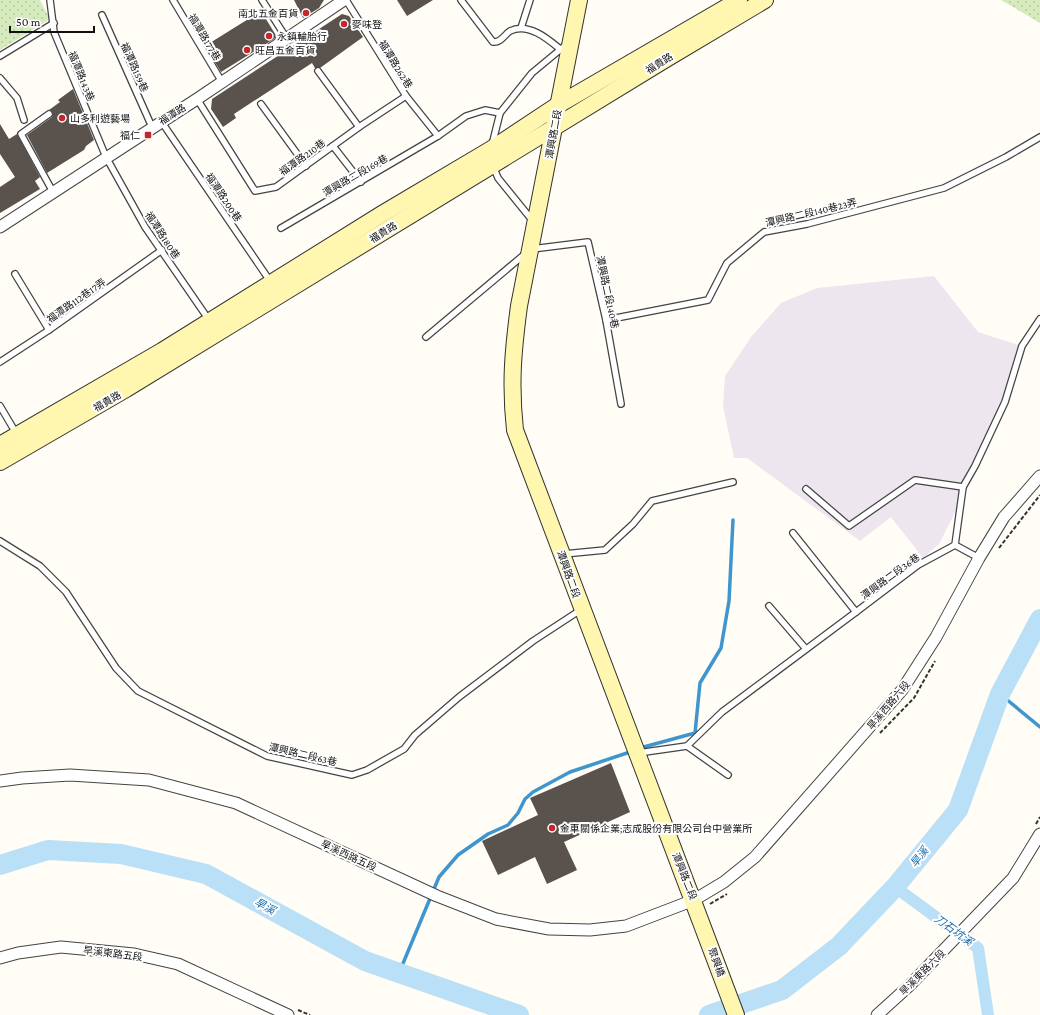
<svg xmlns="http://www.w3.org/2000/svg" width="1040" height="1015" font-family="'Crimson Pro','Noto Sans TC',serif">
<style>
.industrial{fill:#eee6ef}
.grass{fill:url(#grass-dots)}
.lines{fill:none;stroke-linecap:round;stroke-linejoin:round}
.stream{stroke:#3f96cf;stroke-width:3.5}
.canal{stroke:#b9e0f7;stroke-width:12}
.river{stroke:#b9e0f7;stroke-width:20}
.building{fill:#5a524d}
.lane-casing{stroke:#444;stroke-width:8}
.street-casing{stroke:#444;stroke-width:13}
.secondary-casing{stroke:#333;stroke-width:18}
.path{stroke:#333;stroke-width:2;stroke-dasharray:4 2;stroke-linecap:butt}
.lane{stroke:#fff;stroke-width:5.5}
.street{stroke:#fff;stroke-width:11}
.secondary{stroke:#fff6b0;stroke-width:16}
.poi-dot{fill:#c4262e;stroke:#fff;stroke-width:1.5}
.labels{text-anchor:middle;stroke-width:4;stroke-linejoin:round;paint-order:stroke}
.poi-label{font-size:10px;fill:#111;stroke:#fff;text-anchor:start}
.street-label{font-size:10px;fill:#111;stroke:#fff}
.water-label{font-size:11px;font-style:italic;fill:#1768a6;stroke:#fff}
</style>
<defs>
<pattern id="grass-dots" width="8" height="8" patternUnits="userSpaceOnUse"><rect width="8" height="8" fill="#d5ebbd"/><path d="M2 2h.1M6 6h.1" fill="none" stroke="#b6c8a1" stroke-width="1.8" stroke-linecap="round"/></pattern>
</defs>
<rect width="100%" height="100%" fill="#fffdf5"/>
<path class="industrial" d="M934 276 978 332 1025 347 986 452 939 544 923 558 891 517 860 541 747 458H734L723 406 725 376 751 337 781 303 817 288Z"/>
<g class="grass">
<path d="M0 0H40L50 19 0 50Z"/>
<path d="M1001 0H1040V23Z"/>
</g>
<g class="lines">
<g class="stream">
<path d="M1000 694 1040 727"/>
<path d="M640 748 695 733 700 683 721 648 729 601 733 520"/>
<path d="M399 973 439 877 458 855 488 834 508 825 518 813 525 799 533 792 570 772 633 751"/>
</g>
<path class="canal" d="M895 887 978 948 988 1015"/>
<g class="river">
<path d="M0 865 48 850 121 854 206 874 365 961 519 1015"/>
<path d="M709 1015 782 990 839 946 895 887 958 810 1000 694 1040 619"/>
</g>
</g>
<g class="building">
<path d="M294 0H324L319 8 303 18Z"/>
<path d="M397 0H433L407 16Z"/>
<path d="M261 11 277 37 221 72 205 46Z"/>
<path d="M342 14 349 16 363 37 320 68H315L312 63 234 114 236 118 223 127 211 109 212 99Z"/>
<path d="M73 89 94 140 86 146 84 150 47 173 27 135 52 117 53 113 49 110 60 102 58 100Z"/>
<path d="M0 124 9 139 17 134 40 177 35 181 40 189 0 213V187L15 177 0 154Z"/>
<path d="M611 763 630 812 564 842 577 870 547 884 535 857 498 875 482 841 538 815 530 798Z"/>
</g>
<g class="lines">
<defs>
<g id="lane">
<path d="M50 0 54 32 106 157 145 227 209 320"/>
<path d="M173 0 222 82"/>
<path d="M262 0 287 39"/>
<path d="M346 0 406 96 438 136"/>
<path d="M461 0 493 42C501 43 504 35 510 31 528 22 548 39 560 49"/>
<path d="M102 15 152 127"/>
<path d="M521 28 530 0"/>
<path d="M0 56 54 23"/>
<path d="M318 71 359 127"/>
<path d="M0 78 17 98 24 120"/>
<path d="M197 99 255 191 276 187 359 127 406 96"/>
<path d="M261 104 306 166"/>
<path d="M49 114 21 134 53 192"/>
<path d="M161 121 270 281"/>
<path d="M492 145 500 113 532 73 567 44"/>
<path d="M333 146 361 182"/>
<path d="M493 166 498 178 532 220"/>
<path d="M281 228 438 136 466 116 485 110 500 113"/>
<path d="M532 249 588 242 606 320 621 404"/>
<path d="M15 274 49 330"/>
<path d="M606 320 708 300 727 263 764 232 807 224 944 188 1006 157 1040 137"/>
<path d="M426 337 525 254"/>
<path d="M0 362 49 330 162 250"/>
<path d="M0 406 16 433"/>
<path d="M806 489 849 526 915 480 963 487"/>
<path d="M793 533 856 612"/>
<path d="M0 541 40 566 66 592 116 668 138 691 267 756 352 775 367 770 404 749 415 735 459 697 533 641 582 609"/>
<path d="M955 545 979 558"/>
<path d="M564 554 605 550 633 524 652 501 733 482"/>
<path d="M769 606 806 649"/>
<path d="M687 746 728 775"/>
<path d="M638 753 687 746 722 712 856 612 918 565 955 545 963 487 975 466 1005 402 1022 346 1040 319"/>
</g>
<g id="street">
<path d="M0 227 197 99 344 0"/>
<path d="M0 781 22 778 70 775 149 780 236 803 437 896 496 919 549 929 590 930 626 926 694 900 724 882 755 857 902 690 936 637 979 558 1004 517 1040 476"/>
<path d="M0 958 18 953 61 947 134 954 178 964 288 1015"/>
<path d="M877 1015 909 986 1013 878 1040 834"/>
</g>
<g id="secondary">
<path d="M579 0 519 306C513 351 510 384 515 430L736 1015"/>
<path d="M0 445 162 351 382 214 490 150 558 105 739 0"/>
<path d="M0 462 126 389 666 59 765 0"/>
</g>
</defs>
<use href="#lane" class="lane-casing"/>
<use href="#street" class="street-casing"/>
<use href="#secondary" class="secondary-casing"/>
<g class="path">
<path d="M999 548 1040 495"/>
<path d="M880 733 914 698 935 661"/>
<path d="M1036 824 1040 817"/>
<path d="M710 904 727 894"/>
<path d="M298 1010 310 1015"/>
</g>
<use href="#lane" class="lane"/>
<use href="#street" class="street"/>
<use href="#secondary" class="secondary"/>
</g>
<g class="poi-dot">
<circle cx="306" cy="13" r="4"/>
<circle cx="344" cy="24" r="4"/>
<circle cx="269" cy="36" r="4"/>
<circle cx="247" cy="50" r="4"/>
<circle cx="62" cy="118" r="4"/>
<rect x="144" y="131" width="8" height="8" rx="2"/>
<circle cx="552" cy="828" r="4"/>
</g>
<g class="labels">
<g class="poi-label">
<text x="298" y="17" text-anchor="end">南北五金百貨</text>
<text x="352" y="28">麥味登</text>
<text x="277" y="40">永鎮輪胎行</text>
<text x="255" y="54">旺昌五金百貨</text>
<text x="70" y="122">山多利遊藝場</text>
<text x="140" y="139" text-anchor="end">福仁</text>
<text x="560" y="832">金車關係企業;志成股份有限公司台中營業所</text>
</g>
<g class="street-label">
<text transform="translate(205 37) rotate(59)" y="4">福潭路177巷</text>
<text transform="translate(659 63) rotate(-32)" y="4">福貴路</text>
<text transform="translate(396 64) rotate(58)" y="4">福潭路262巷</text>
<text transform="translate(135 67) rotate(66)" y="4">福潭路159巷</text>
<text transform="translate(82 76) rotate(68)" y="4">福潭路143巷</text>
<text transform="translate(172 114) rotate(-32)" y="4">福潭路</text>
<text transform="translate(553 134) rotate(-80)" y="4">潭興路二段</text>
<text transform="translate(302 157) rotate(-36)" y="4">福潭路210巷</text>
<text transform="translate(355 175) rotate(-30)" y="4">潭興路二段169巷</text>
<text transform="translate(224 197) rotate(56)" y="4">福潭路200巷</text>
<text transform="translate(811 212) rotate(-13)" y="4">潭興路二段140巷23弄</text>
<text transform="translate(383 232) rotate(-31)" y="4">福貴路</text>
<text transform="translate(163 235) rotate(57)" y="4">福潭路180巷</text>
<text transform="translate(608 292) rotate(78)" y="4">潭興路二段140巷</text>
<text transform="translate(76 300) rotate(-35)" y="4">福潭路112巷17弄</text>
<text transform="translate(107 401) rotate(-30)" y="4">福貴路</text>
<text transform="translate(569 574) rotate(70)" y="4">潭興路二段</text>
<text transform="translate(890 576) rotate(-36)" y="4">潭興路二段36巷</text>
<text transform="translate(888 705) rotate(-50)" y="4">旱溪西路六段</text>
<text transform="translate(303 754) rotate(13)" y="4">潭興路二段63巷</text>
<text transform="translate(349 855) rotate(25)" y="4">旱溪西路五段</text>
<text transform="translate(685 876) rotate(68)" y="4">潭興路二段</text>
<text transform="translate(113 953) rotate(7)" y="4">旱溪東路五段</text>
<text transform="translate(717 962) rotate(70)" y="4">聚興橋</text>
<text transform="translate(922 972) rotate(-45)" y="4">旱溪東路六段</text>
</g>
<g class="water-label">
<text transform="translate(919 857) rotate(-51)" y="4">旱溪</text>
<text transform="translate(265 906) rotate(29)" y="4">旱溪</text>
<text transform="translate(954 930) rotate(36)" y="4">刀石坑溪</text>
</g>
</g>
<path d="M10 26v6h84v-6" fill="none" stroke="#111111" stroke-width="2"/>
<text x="16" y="26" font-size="12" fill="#111111" stroke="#ffffff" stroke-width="3" paint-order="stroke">50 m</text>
</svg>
